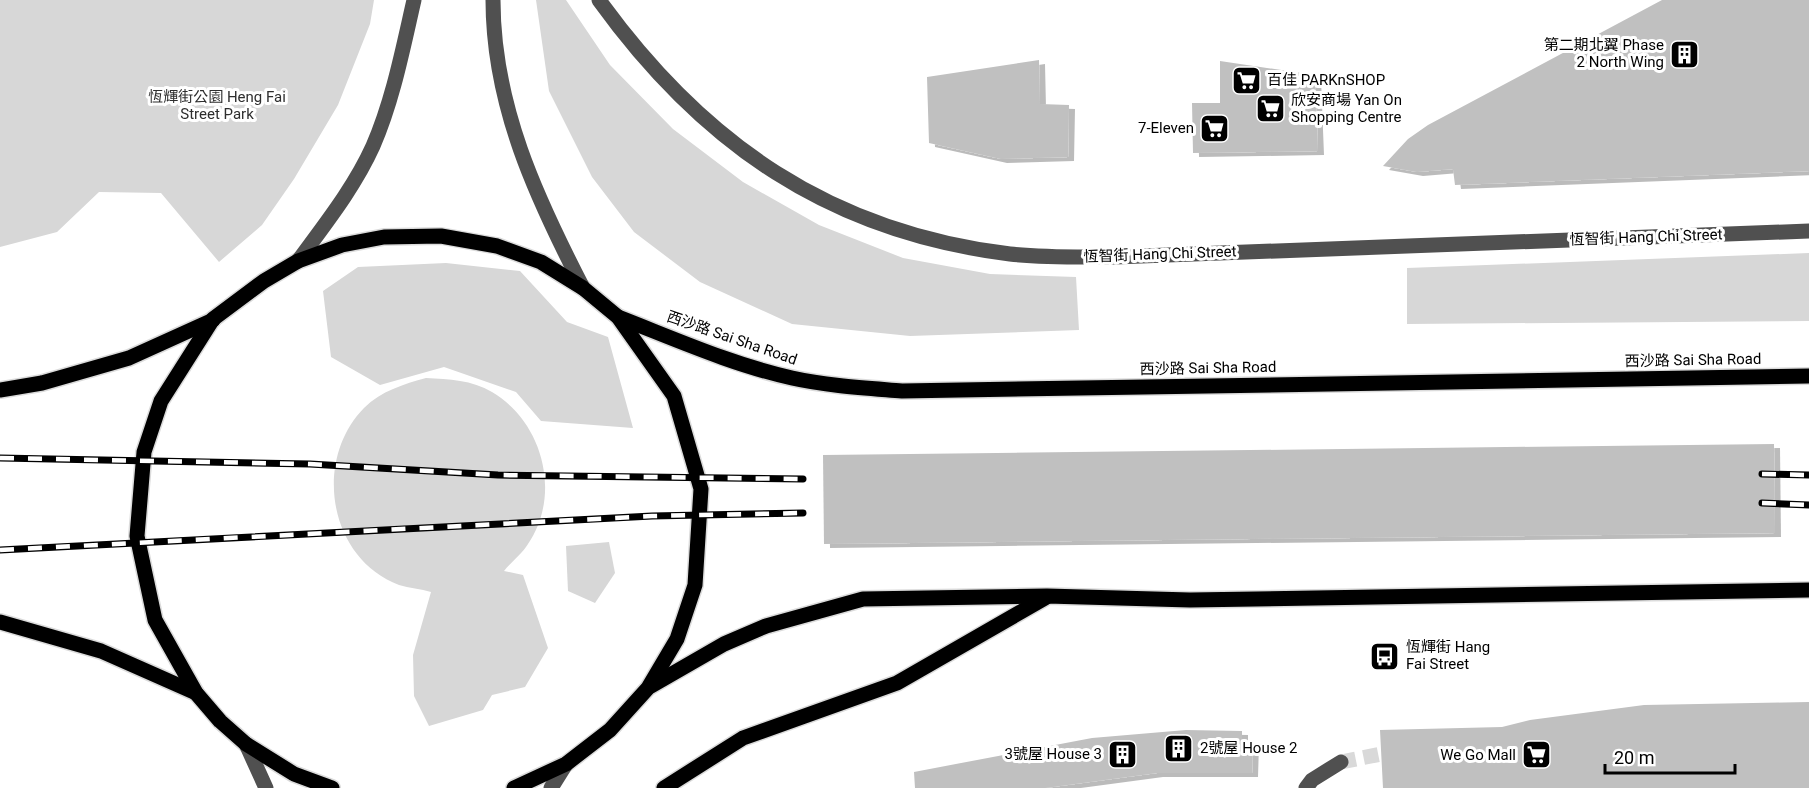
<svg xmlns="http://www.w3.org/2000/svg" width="1809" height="788" font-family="Roboto,'Noto Sans TC',sans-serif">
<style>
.green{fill:#d7d7d7}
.building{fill:#c0c0c0;filter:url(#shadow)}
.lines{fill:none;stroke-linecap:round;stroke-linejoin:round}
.minor-tunnel{stroke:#d9d9d9;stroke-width:15;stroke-dasharray:15 8;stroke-linecap:butt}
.major-casing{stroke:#dbdbdb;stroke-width:18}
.minor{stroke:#505050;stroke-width:15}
.major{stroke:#000;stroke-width:15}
.rail-casing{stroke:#000;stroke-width:7}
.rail{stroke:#fff;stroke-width:4.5;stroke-dasharray:14;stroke-linecap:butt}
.labels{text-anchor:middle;stroke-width:6;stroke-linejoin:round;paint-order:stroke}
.poi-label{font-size:15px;fill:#000;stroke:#fff;text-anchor:end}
.park-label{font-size:15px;fill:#2e2e2e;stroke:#fff}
.street-label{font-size:15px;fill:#000;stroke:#fff}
</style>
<defs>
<filter id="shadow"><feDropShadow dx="6" dy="4" stdDeviation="0" flood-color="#0004"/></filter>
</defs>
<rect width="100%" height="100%" fill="#fff"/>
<g class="green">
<path d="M0 0H374L370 24 338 105 294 179 262 225 219 262 161 193 99 192 57 232 0 247Z"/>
<path d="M536 0H566L610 65 673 129 743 182 819 225 903 258 990 274 1076 277 1079 330 910 336 792 324 700 282 634 232 592 177 549 91Z"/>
<path d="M1809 253V321L1407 324V268Z"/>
<path d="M446 263 520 271 567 322 608 337 633 428 541 421 516 392 444 367 380 385 331 357 323 291 358 267Z"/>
<path d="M426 378C449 379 472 380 492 392 543 422 562 494 528 544 522 554 511 562 504 571L523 575 548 648 525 687 492 695 483 710 429 726 414 696 413 655 431 592C421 589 409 588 399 585 328 558 313 460 364 408 381 391 404 384 426 378Z"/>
<path d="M609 542 615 573 595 603 568 591 566 546Z"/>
</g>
<g class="building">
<path d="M1662 0H1809V171L1455 185 1453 169 1417 172 1383 166 1408 139 1428 125Z"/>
<path d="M1039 60 1040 104 1069 105 1068 157 1001 159 929 143 927 77Z"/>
<path d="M1220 61 1315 75 1318 151 1193 153 1192 103H1220Z"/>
<path d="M1774 444 1775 533 824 544 823 455Z"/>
<path d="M1809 702V788H1383L1380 730 1502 727 1530 720 1644 705Z"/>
<path d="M1186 730 1242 731V741L1253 740 1252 773H1157L1045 788H915L914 772 1092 738Z"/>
</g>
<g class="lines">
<path class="minor-tunnel" d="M1341 762 1381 754"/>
<defs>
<g id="major">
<path d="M618 317C675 339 733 365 792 378 828 386 865 388 902 391L1809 376"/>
<path d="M0 390 42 383 129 358 213 320"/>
<path d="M0 622 101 651 196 693"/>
<path d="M651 686 724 644 766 626 863 599 1047 596 1190 600 1809 590"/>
<path d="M332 788 294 774 246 744 220 721 196 693 155 620 137 536 144 452 161 401 213 319 264 281 298 261 342 245 384 237 441 236 497 246 541 262 583 288 618 317 674 396 701 489 695 585 677 639 648 688 610 730 566 764 514 788"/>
<path d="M664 788 743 738 897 683 1045 598"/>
</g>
</defs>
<use href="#major" class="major-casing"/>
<g class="minor">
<path d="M493 0C493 105 536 197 583 288"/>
<path d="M599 0C703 144 830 232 1010 254 1045 258 1080 257 1115 257L1809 231"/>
<path d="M298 261C325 224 354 188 373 146 393 100 403 48 414 0"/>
<path d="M246 744 266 788"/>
<path d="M551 788 566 764"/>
<path d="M1306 788 1312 780 1341 762"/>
</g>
<use href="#major" class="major"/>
<defs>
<g id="rail">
<path d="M0 458 310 464 498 475 803 479"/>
<path d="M1762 474 1809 475"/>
<path d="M1762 503 1809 505"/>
<path d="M0 550 652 516 803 513"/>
</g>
</defs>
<use href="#rail" class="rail-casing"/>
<use href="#rail" class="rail"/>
</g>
<defs>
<symbol id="building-square" viewBox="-11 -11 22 22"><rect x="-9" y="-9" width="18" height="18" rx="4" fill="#000" stroke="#fff"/><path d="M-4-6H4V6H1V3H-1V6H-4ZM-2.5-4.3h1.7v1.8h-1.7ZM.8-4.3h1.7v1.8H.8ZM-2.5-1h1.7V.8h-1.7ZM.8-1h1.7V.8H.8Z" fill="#fff"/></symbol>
<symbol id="supermarket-square" viewBox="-11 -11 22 22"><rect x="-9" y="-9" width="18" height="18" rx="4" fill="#000" stroke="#fff"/><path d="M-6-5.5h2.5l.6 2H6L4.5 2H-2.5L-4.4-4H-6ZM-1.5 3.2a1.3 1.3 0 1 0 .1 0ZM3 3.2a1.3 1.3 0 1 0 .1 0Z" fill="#fff"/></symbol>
<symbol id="bus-square" viewBox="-11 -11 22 22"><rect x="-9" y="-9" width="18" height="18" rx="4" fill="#000" stroke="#fff"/><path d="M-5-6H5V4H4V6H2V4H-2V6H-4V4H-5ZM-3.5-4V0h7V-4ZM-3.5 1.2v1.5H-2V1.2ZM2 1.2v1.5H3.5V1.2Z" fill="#fff"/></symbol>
</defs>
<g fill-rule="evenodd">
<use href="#building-square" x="1668" y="38" width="33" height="33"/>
<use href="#supermarket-square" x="1230" y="64" width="33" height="33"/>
<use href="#supermarket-square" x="1254" y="92" width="33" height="33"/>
<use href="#supermarket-square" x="1198" y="112" width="33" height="33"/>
<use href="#bus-square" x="1368" y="640" width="33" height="33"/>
<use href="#building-square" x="1162" y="732" width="33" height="33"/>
<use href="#building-square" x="1106" y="738" width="33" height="33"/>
<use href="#supermarket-square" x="1520" y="738" width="33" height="33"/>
</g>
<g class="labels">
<g class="poi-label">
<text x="1664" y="50">第二期北翼 Phase<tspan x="1664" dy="17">2 North Wing</tspan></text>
<text x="1267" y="85" text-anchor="start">百佳 PARKnSHOP</text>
<text x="1291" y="105" text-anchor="start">欣安商場 Yan On<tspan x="1291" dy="17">Shopping Centre</tspan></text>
<text x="1194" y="133">7-Eleven</text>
<text x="1406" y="652" text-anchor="start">恆輝街 Hang<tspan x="1406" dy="17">Fai Street</tspan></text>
<text x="1200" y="753" text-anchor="start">2號屋 House 2</text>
<text x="1102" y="759">3號屋 House 3</text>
<text x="1516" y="760">We Go Mall</text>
</g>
<g class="park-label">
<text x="217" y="102">恆輝街公園 Heng Fai<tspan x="217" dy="17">Street Park</tspan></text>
</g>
<g class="street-label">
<text transform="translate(1646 237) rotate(-2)" y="5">恆智街 Hang Chi Street</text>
<text transform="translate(1160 254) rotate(-2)" y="5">恆智街 Hang Chi Street</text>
<text transform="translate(732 338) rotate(19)" y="5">西沙路 Sai Sha Road</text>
<text transform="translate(1693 360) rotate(-1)" y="5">西沙路 Sai Sha Road</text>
<text transform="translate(1208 368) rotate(-1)" y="5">西沙路 Sai Sha Road</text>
</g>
</g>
<path d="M1605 764v9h130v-9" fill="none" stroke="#000000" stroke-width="3"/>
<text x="1614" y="764" font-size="18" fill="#000000" stroke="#ffffff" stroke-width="4.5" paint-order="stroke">20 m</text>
</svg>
